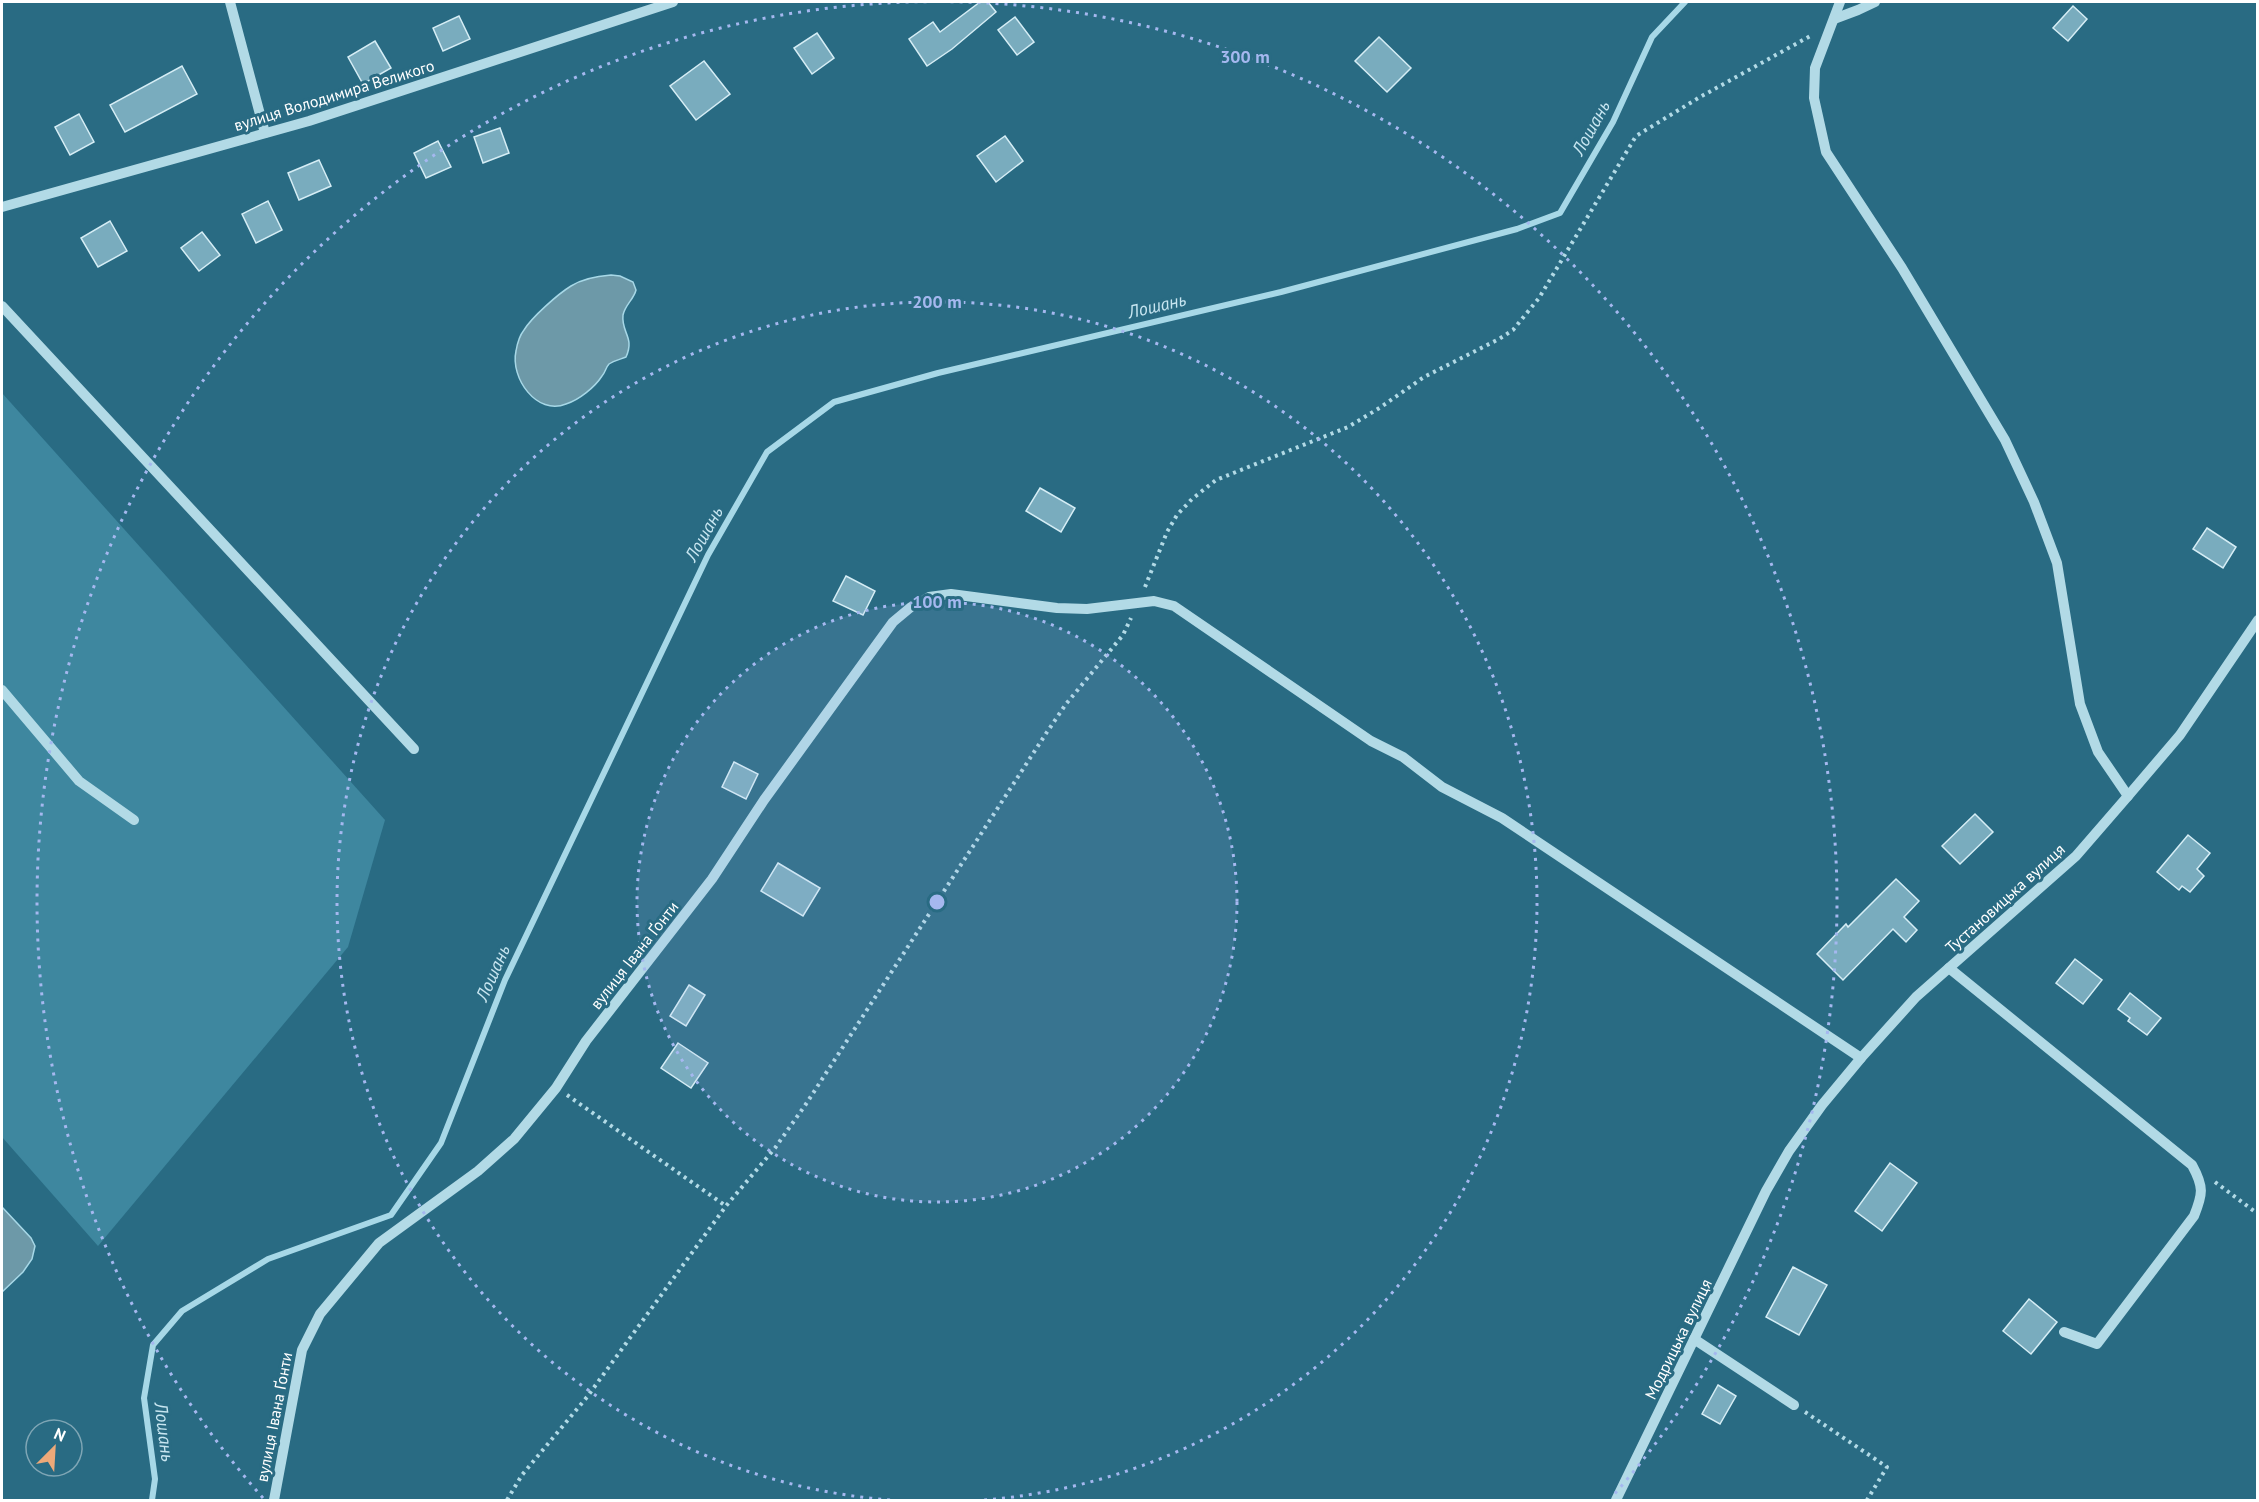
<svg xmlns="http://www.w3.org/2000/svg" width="2259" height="1502" font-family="'PT Sans',sans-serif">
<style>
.green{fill:#3e879f}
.water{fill:#6d99a8;stroke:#a7d8e7;stroke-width:1.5}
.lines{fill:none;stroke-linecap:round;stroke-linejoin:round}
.stream{stroke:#a7d8e7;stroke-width:6}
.building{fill:#79acbe;stroke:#d5edf5;stroke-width:1.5}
.path{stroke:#b2dae6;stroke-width:4;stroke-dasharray:3 4.5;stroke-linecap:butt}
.minor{stroke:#b2dae6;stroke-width:10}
.ring{fill:none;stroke:#a5b8ef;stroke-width:3;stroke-dasharray:3 6}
.labels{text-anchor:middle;stroke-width:6;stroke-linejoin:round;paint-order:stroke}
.street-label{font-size:16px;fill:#fff;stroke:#296b83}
.water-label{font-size:18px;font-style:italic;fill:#c8e6f1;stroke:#296b83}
.centre{fill:#a5b8ef;stroke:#296b83;stroke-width:3}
.ring-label{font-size:18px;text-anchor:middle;font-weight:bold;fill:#a5b8ef;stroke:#296b83;stroke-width:6;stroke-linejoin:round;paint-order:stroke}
</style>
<rect width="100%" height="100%" fill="#296b83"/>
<path class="green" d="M2 393 385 820 348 947 98 1246 2 1137Z"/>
<g class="water">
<path d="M611 275 620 276 633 282 636 290C634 299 625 305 623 315 621 333 635 337 626 357 621 359 613 361 609 364 606 367 605 373 602 376 595 387 579 400 566 404 537 416 510 378 516 351 517 345 520 335 524 330 532 317 558 294 571 286 582 279 598 276 611 275Z"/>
<path d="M2 1207 31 1238 35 1246 32 1259 23 1272 2 1292Z"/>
</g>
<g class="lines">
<path class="stream" d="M152 1500 155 1479 144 1398 153 1345 182 1311 268 1259 391 1215 441 1143 505 980 708 555 767 452 834 402 938 373 1281 292 1517 229 1560 213 1613 122 1652 37 1685 2"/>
</g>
<g class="building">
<path d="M980 2H988L996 12 952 49 927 66 909 39 933 22 940 32Z"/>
<path d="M2073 6 2087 19 2068 41 2053 28Z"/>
<path d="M459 16 470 39 443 51 433 28Z"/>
<path d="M1015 17 1034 42 1017 55 998 30Z"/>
<path d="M817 33 834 58 812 74 794 48Z"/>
<path d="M1379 37 1411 68 1387 92 1355 61Z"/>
<path d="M375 41 391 68 363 84 348 57Z"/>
<path d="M704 61 730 94 696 120 670 86Z"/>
<path d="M182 66 197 94 125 132 110 105Z"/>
<path d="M79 114 94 142 70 155 55 127Z"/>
<path d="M500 128 509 153 483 163 474 137Z"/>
<path d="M1005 136 1023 161 996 182 977 156Z"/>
<path d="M438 141 451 167 426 178 414 153Z"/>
<path d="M319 160 331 186 299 200 288 173Z"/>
<path d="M268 201 282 230 256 243 242 214Z"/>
<path d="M110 221 127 251 98 267 81 238Z"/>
<path d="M202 232 220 255 199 271 181 248Z"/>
<path d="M1040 488 1075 508 1061 532 1026 511Z"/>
<path d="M2207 528 2236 547 2223 568 2193 549Z"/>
<path d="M846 576 875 591 863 615 833 601Z"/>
<path d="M734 762 758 774 746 799 722 787Z"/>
<path d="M1975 814 1993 832 1960 864 1942 846Z"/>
<path d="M2188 835 2210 853 2197 869 2204 876 2190 892 2182 886 2179 890 2157 872Z"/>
<path d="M778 863 820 888 803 916 761 891Z"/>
<path d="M1896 879 1919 901 1904 917 1917 930 1906 942 1893 929 1843 980 1817 954 1846 924 1848 927Z"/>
<path d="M2075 959 2102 980 2083 1004 2056 983Z"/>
<path d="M689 985 705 995 686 1026 670 1016Z"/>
<path d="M2130 993 2161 1018 2147 1035 2128 1021 2130 1018 2118 1009Z"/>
<path d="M678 1043 708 1063 691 1088 661 1068Z"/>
<path d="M1890 1163 1917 1183 1882 1231 1855 1211Z"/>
<path d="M1793 1267 1827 1285 1799 1335 1766 1317Z"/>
<path d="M2029 1299 2057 1322 2031 1354 2003 1331Z"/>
<path d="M1718 1385 1736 1396 1720 1424 1702 1414Z"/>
</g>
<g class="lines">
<g class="path">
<path d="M1145 587 1167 532 1177 515 1192 499 1216 480 1348 427 1381 407 1424 377 1499 339 1513 330 1539 298 1636 136 1700 97 1812 35"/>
<path d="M567 1095 726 1206"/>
<path d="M2215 1182 2258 1214"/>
<path d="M1805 1412 1887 1467 1867 1500"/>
<path d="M507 1500 522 1475 587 1397 726 1206 775 1148 806 1104 1047 732 1066 704 1123 635 1131 618"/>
</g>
<g class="minor">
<path d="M230 2 265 133"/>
<path d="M1840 2 1815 68 1814 98 1826 152 1902 268 2005 440 2034 502 2057 563 2080 704 2098 752 2128 796"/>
<path d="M1834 19 1858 10 1875 2"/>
<path d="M2 207 309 121 673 2"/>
<path d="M2 306 414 749"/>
<path d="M2 690 79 781 134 820"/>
<path d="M1949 968 2192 1165C2204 1187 2203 1194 2194 1216L2097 1344 2064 1332"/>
<path d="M1694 1339 1794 1405"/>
<path d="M274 1500 302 1350 320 1314 379 1243 478 1171 514 1139 556 1088 586 1041 712 879 764 800 893 622 911 607 929 597 951 594 1057 608 1087 609 1154 601 1174 606 1371 741 1403 757 1442 787 1502 818 1861 1058"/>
<path d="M1616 1500 1766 1191 1789 1151 1822 1105 1861 1058 1916 997 2076 856 2128 796 2180 735 2258 620"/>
</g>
</g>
<circle cx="937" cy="902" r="300" fill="#a5b8ef" fill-opacity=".12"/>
<g class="ring">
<circle cx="937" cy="902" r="300"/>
<path d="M890 1500A600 600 0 1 1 984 1500"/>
<path d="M263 1498A900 900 0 1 1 1611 1498"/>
</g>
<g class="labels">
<g class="street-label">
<text transform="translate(334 95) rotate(-17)" y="6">вулиця Володимира Великого</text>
<text transform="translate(2005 898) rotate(-42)" y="6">Тустановицька вулиця</text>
<text transform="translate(634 955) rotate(-52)" y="6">вулиця Івана Ґонти</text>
<text transform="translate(1678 1339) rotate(-64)" y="6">Модрицька вулиця</text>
<text transform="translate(274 1417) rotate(-79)" y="6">вулиця Івана Ґонти</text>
</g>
<g class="water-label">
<text transform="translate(1591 128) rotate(-61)" y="6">Лошань</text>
<text transform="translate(1157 306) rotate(-13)" y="6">Лошань</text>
<text transform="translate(704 534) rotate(-61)" y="6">Лошань</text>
<text transform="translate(493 973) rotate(-66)" y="6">Лошань</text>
<text transform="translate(164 1432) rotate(83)" y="6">Лошань</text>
</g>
</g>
<circle cx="937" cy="902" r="9" class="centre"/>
<g class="ring-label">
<text x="1245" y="63">300 m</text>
<text x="937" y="308">200 m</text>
<text x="937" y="608">100 m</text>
</g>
<rect width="2259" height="1502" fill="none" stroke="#ffffff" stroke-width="6"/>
<g transform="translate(54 1448) rotate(24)"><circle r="28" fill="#296b83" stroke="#7fa6b5" stroke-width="1.5"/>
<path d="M0-4.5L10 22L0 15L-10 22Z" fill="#eda979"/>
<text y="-9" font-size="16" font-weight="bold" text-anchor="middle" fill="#ffffff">N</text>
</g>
</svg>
